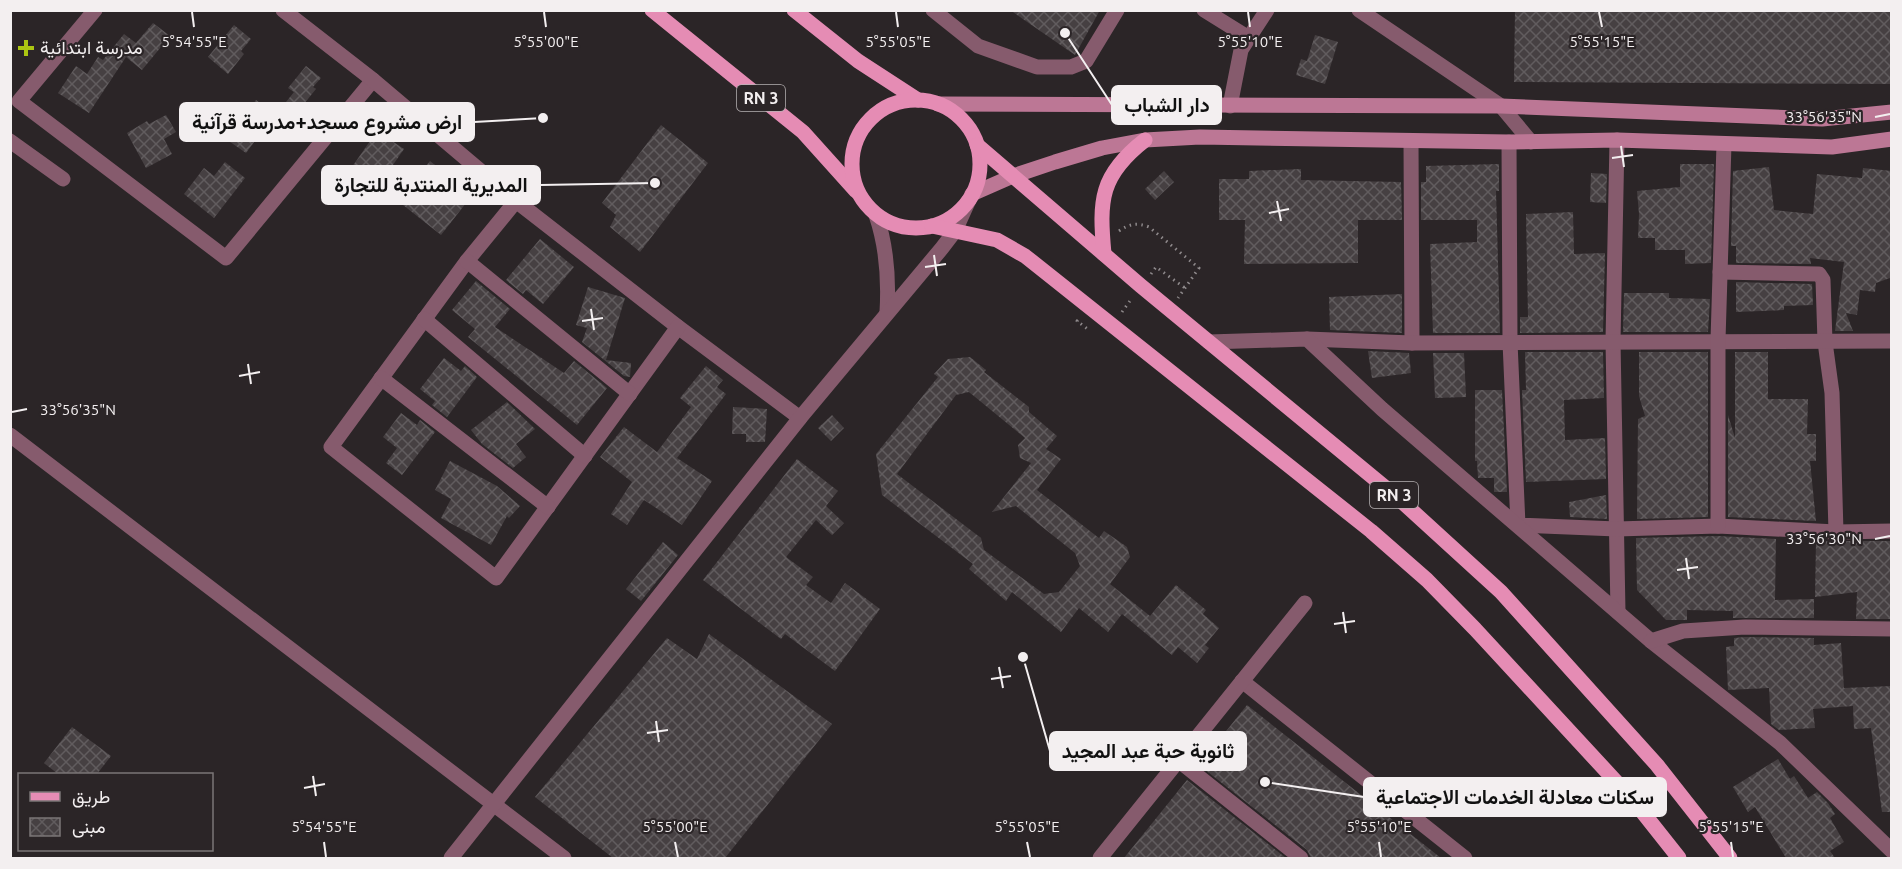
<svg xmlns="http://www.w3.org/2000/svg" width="1902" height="869" font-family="Ubuntu,Vazirmatn,sans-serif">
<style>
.building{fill:url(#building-cross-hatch);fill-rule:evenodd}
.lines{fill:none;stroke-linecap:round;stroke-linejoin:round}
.path{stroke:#8f8a8c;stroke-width:3;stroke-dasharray:1.5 4.5;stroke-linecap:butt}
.minor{stroke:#865b6d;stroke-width:15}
.secondary{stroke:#bc7795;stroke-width:15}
.primary{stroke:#e58cb4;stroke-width:15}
.ticks{fill:none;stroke:#f3eff0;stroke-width:2}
.poi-dot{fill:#acc612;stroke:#2b2527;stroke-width:2}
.labels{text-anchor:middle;stroke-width:4.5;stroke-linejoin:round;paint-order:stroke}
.shield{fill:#2b2527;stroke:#b7b2b4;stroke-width:1.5}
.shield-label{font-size:16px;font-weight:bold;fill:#f3eff0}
.poi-label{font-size:18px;fill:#f3eff0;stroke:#2b2527;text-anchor:start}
.ticks-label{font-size:15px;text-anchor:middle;fill:#f3eff0;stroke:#2b2527;stroke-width:4.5;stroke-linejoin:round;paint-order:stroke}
.leader{fill:none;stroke:#f3eff0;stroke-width:2}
.callout-dot{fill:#f3eff0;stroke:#2b2527;stroke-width:2}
.callout{fill:#f3eff0;stroke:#f3eff0;stroke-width:2}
.callout-label{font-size:20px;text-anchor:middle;font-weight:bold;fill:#111}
</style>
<defs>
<pattern id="building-cross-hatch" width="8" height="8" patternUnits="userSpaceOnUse" patternTransform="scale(1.5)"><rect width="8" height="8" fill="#464042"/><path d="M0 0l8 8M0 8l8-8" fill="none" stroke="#615c5e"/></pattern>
</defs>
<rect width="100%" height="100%" fill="#2b2527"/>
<g class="building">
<path d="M1010 10H1100L1075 55Z"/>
<path d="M1515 10H1892V84L1514 82Z"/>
<path d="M153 23 170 36 142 70 126 57 89 113 58 93 76 66 87 74 98 57 103 60 124 34 136 43Z"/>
<path d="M234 25 251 39 241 51 244 54 228 74 208 57Z"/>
<path d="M1315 35 1338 42 1325 84 1296 75 1301 59 1307 61Z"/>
<path d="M306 66 321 78 313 87 316 89 298 111 286 102 294 92 288 88Z"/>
<path d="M256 100 272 112 257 132 260 134 246 153 213 130 231 106 244 116Z"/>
<path d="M166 115 176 132 164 139 172 154 146 168 127 133 147 121 149 124Z"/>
<path d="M661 125 708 163 640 252 610 227 616 215 602 203Z"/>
<path d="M377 131 404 149 379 185 352 167Z"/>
<path d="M430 161 456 182 465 170 481 184 441 235 398 201Z"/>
<path d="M225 162 245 178 214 218 184 194 204 168 214 176Z"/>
<path d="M1499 164V191H1496L1500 333H1433L1430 244 1477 242V220H1421V182H1426V166Z"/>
<path d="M1680 164H1714L1711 263 1685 264V250H1655V238H1638L1639 214 1637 191 1680 187Z"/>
<path d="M1769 167 1774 210 1813 214 1817 174 1862 178 1863 168 1892 171 1890 278 1876 283 1875 292 1860 290 1857 315 1846 313 1853 331H1835L1844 262 1810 258 1811 264 1736 263V246H1731L1733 171Z"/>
<path d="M1301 169V180L1401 182 1402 220H1358V263L1244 264 1245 220H1219V179H1249V171Z"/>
<path d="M1164 171 1174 182 1155 200 1145 189Z"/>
<path d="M1591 173 1607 174 1606 203 1590 202Z"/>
<path d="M1573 212 1574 254 1605 253 1603 332 1520 333V317H1528L1526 214Z"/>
<path d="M540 239 574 267 543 304 526 290 523 294 506 280Z"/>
<path d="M476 281 510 309 495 327 564 373 574 361 607 388 577 425 468 337 475 329 452 310Z"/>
<path d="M1736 282 1812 284 1813 305 1784 306V310L1736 312Z"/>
<path d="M588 287 625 298 606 360 631 363 630 377 624 376 582 342 587 328 576 325Z"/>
<path d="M1624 293H1669V298L1710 299 1708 332H1623Z"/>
<path d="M1402 294V333L1330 330 1329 297Z"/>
<path d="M1368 351 1409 353 1411 373 1372 378Z"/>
<path d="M1525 352H1603L1604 398 1564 400 1565 440 1605 438 1606 479 1526 482 1522 390H1526Z"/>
<path d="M1639 352H1708V517L1637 519 1638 419 1645 416 1639 396Z"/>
<path d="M1735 352H1768V399H1808L1807 434H1816V461H1810L1816 521 1728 517V415L1735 438Z"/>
<path d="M1433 353H1464L1466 397 1435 398Z"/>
<path d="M970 357 986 370 984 372 1029 407V412L1057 436 1046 449 1061 459 1037 490 1099 538 1104 531 1127 547 1130 557 1110 584 1150 616 1176 585 1206 610 1203 614 1219 628 1205 645 1209 648 1197 663 1178 647 1172 655 1122 614 1108 632 1079 608 1061 632 1012 592 1006 601 969 569 973 564 882 495 876 454 938 377 934 374 948 359ZM969 392 1025 438 1018 445 1020 458 1031 463 992 512 1016 506 1075 553 1080 566 1059 592 1044 594 984 550 981 538 897 474 956 395Z"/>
<path d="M444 358 461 371 465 366 477 377 447 417 432 405 435 401 420 389Z"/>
<path d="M706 366 723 380 717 387 726 394 677 458 712 481 682 525 644 500 627 525 611 514 632 482 600 457 624 427 657 452 691 407 680 398Z"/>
<path d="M1475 390H1502L1507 492H1494V478H1478L1477 461H1475Z"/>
<path d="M507 402 535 429 516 444 526 457 513 468 482 444 471 430Z"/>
<path d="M733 407 767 409 765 442H746V434H732Z"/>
<path d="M401 413 417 425 420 420 435 432 402 475 386 463 397 448 383 437Z"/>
<path d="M832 415 844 428 831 441 818 428Z"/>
<path d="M797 459 838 491 826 506 844 523 832 535 816 520 786 557 813 577 806 585 831 603 845 583 880 609 835 671 785 634 781 639 703 580Z"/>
<path d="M450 461 497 486 520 506 509 518 507 516 491 545 441 518 451 499 435 490Z"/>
<path d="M1606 495 1607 519 1570 517 1569 502Z"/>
<path d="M1718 536 1776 539 1775 600 1814 599V618H1733V611L1687 610V620H1666L1637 590 1636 538Z"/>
<path d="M1816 541H1892V619H1856L1857 592 1815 597Z"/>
<path d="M663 542 678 555 641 601 626 589Z"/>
<path d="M709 634 832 724 725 858H613L535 797 667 638 697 659Z"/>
<path d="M1745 637 1814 638V645L1841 643 1844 688 1892 686V812H1882L1871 728 1854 729 1853 706 1813 709 1815 728 1779 730 1771 724 1769 688 1728 690 1726 647 1734 646V638Z"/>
<path d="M1247 705 1441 858H1311L1307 850 1199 765Z"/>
<path d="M72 727 111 756 97 774H58L44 763Z"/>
<path d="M1778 759 1790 779 1794 776 1808 798 1817 792 1828 803 1835 814 1830 818 1844 842 1830 851 1835 858H1786L1755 807 1748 812 1733 787Z"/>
<path d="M1187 780 1286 858H1124Z"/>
</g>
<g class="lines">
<g class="path">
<path d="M1119 231C1129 224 1137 222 1149 227L1199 268 1178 298"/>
<path d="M1151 274 1156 267 1185 288"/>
<path d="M1122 312 1132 298"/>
<path d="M1078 320 1077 321 1089 330"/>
</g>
<g class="minor">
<path d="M95 10 19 101 226 258 373 80"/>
<path d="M283 10 373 80 516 201 678 327 800 418"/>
<path d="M933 10 978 46 1037 67H1071L1086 61 1117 10"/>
<path d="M1204 10 1249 38"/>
<path d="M1359 10 1501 106 1531 142"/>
<path d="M1230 106 1241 50 1267 10"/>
<path d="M1617 140 1613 341 1618 612"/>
<path d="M10 141 63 179"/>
<path d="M1411 141 1412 343"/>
<path d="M1509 142 1510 342 1518 525 1617 529 1718 526 1836 532 1892 531"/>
<path d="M516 201 467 261 331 447 496 578 678 327"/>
<path d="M876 215C887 247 889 278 887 312"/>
<path d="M467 261 630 394"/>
<path d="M1720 272 1819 274 1823 280 1825 342 1832 393 1836 532"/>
<path d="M424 319 585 456"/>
<path d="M1307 339 1412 343 1892 341"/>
<path d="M1209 342 1307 339 1382 409 1651 641 1780 743 1892 851"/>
<path d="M381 378 548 507"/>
<path d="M10 435 564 858"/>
<path d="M1718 526V340L1724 144"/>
<path d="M1651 641 1683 631 1745 627 1892 629"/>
<path d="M1242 681 1465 858"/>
<path d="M1179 761 1301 858"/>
<path d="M451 858 800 418 942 248 955 231 969 200"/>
<path d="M1100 858 1305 603"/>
</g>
<g class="secondary">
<path d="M938 104 1501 106 1822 119 1892 112"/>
<path d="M972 194 1013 176 1055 162 1102 148 1145 140 1200 137 1509 142 1617 140 1832 147 1892 139"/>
</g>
<g class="primary">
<path d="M652 10 803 132 856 191"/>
<path d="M794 10 858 61 918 100"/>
<circle cx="916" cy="164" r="64"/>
<path d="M977 145 1141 286 1398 498 1501 592 1657 765 1730 858"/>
<path d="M932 226 997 240 1025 256 1371 531 1427 580 1475 629 1633 800 1679 858"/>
<path d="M1104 254C1099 200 1100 175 1145 140"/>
</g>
</g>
<path class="ticks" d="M192 12 194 27M544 12 546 27M896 12 898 27M1248 12 1250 27M1599 12 1602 27M1875 117 1890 114M1621 146 1624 167M1612 158 1633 155M1277 201 1281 221M1269 213 1289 209M934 255 937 276M925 267 946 264M591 309 594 330M582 321 603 318M248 364 251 384M239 376 260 372M12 412 27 409M1875 539 1890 536M1686 558 1689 579M1677 570 1698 567M1343 612 1346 633M1334 624 1355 621M999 667 1003 688M991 679 1011 676M656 721 659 742M647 733 668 730M313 776 316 796M304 788 325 784M324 842 326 857M675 842 678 857M1027 842 1030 857M1379 842 1381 857M1731 842 1733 857"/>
<path class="poi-dot" d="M23 39h6v6h6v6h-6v6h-6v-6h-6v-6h6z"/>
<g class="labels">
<g class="shield">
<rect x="737" y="85" width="48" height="26" rx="4.5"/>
<rect x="1370" y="482" width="48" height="26" rx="4.5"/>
</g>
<g class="shield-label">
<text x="761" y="104">RN 3</text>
<text x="1394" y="501">RN 3</text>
</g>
<g class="poi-label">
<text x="40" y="54">مدرسة ابتدائية</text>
</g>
</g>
<g class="ticks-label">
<text x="194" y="47">5°54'55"E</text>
<text x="546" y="47">5°55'00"E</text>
<text x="898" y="47">5°55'05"E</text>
<text x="1250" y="47">5°55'10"E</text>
<text x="1602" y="47">5°55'15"E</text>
<text x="1824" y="122">33°56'35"N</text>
<text x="78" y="415">33°56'35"N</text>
<text x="1824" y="544">33°56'30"N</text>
<text x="324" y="832">5°54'55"E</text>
<text x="675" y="832">5°55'00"E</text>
<text x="1027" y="832">5°55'05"E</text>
<text x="1379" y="832">5°55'10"E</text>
<text x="1731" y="832">5°55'15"E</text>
</g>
<path class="leader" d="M1065 33L1112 105M543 118L474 122M655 183L540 185M1023 657L1050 751M1265 782L1364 797"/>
<g class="callout-dot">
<circle cx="1065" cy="33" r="6"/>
<circle cx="543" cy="118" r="6"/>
<circle cx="655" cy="183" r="6"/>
<circle cx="1023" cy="657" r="6"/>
<circle cx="1265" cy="782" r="6"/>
</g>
<g class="callout">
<rect x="1112" y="86" width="109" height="38" rx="6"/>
<rect x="180" y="103" width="294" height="38" rx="6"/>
<rect x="322" y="166" width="218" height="38" rx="6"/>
<rect x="1050" y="732" width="196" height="38" rx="6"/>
<rect x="1364" y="778" width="302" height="38" rx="6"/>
</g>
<g class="callout-label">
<text x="1167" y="112">دار الشباب</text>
<text x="327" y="129">ارض مشروع مسجد+مدرسة قرآنية</text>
<text x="431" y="192">المديرية المنتدبة للتجارة</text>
<text x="1148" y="758">ثانوية حبة عبد المجيد</text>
<text x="1515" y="804">سكنات معادلة الخدمات الاجتماعية</text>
</g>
<rect width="1902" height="869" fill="none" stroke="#f3eff0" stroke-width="24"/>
<rect x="18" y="773" width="195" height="78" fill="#2b2527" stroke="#7b7677" stroke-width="1.5"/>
<rect x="30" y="792" width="30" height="9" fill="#e58cb4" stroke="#7b7677" stroke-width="1.5"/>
<text x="72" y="803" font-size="18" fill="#f3eff0">طريق</text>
<rect x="30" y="818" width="30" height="18" fill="url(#building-cross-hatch)" stroke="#7b7677" stroke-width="1.5"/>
<text x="72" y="833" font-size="18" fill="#f3eff0">مبنى</text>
</svg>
